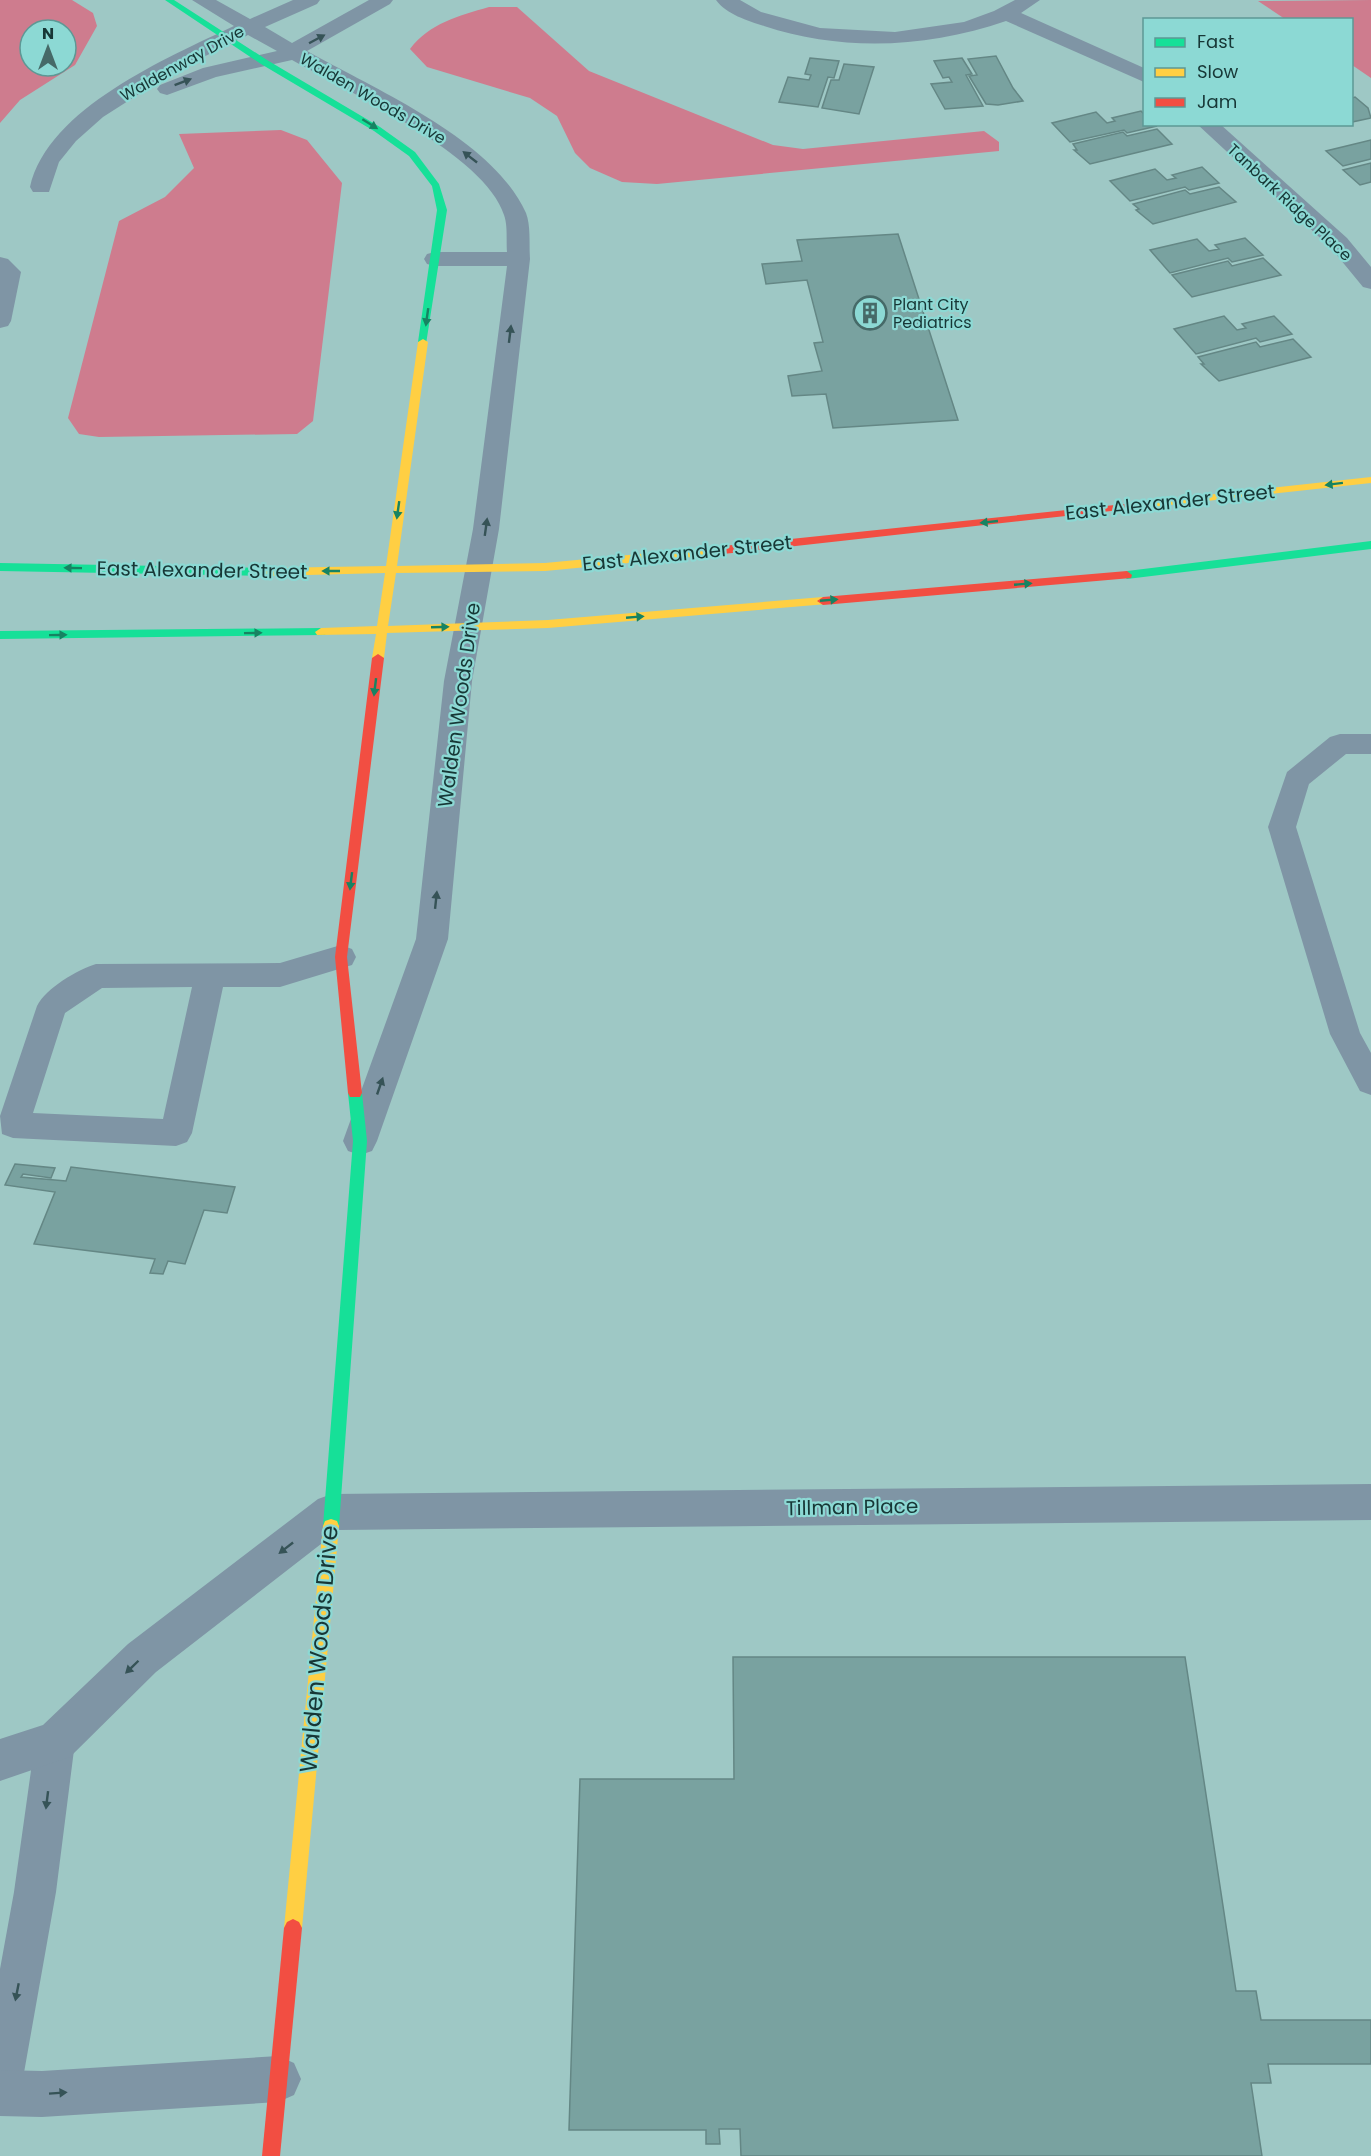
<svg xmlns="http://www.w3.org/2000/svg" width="1371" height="2156" font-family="Poppins,sans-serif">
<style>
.water{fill:#ce7c8e;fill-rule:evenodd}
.building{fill:#79a2a0;stroke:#648785;stroke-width:1.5}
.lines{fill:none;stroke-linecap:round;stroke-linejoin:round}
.lane{fill:#7f95a5;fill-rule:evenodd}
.street{fill:#7f95a5;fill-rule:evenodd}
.fast{fill:#16e098;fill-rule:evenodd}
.slow{fill:#ffcf43;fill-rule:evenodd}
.jam{fill:#f24e42;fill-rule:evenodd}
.oneway{fill:#365357}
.oneway2{fill:#178362}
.labels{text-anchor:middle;stroke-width:4.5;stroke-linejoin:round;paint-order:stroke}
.far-street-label{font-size:16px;fill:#173736;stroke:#8cd9d4}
.far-poi-label{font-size:16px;fill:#173736;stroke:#8cd9d4;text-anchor:start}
.street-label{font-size:20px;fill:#173736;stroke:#8cd9d4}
.near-street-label{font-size:24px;fill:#173736;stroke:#8cd9d4}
</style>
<rect width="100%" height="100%" fill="#9ec8c5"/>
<g class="water">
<path d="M0 0H72L93 13 97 26 75 65 20 100 0 123ZM30 30H66V66H30Z"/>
<path d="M1371 0V78L1352 65V20L1285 19 1258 1Z"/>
<path d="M489 7H517L589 71 773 145 803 149 984 131 999 142V151L657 184 622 182 590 168 575 153 557 116 530 98 427 67 410 49C430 23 458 16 489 7Z"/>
<path d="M281 130 307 140 342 183 313 421 297 434 99 437 79 434 68 418 119 221 165 197 194 168 179 134Z"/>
</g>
<g class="building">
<path d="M996 56 1013 88 1023 101 998 105 986 104 969 76 977 75 968 59Z"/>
<path d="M810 58 839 61 834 78 828 77 818 107 779 102 788 77 809 80 811 75 805 74Z"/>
<path d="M962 58 972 74 966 75 983 106 945 109 931 84 952 82 949 77 943 78 934 61Z"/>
<path d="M844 64 874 67 859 114 822 108 831 80H839Z"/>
<path d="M1355 97 1368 108 1371 118 1352 122V98Z"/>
<path d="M1141 111 1144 114V124L1157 126 1127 133 1124 130 1070 142 1052 123 1096 112 1107 123 1115 121 1112 118Z"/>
<path d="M1157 129 1172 144 1090 164 1074 150H1077L1073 144 1123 132 1127 136Z"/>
<path d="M1371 140V159L1343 166 1326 151Z"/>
<path d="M1371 163V182L1360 185 1343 170Z"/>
<path d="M1202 167 1219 183 1189 190 1185 187 1130 201 1110 181 1155 169 1167 180 1176 178 1172 175Z"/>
<path d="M1219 187 1236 202 1153 224 1136 210 1139 209 1133 204 1185 190 1190 194Z"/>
<path d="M898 234 958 420 833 428 826 394 792 396 788 376 822 371 814 343 823 342 807 280 766 284 762 264 802 261 797 240Z"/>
<path d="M1245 238 1263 255 1232 262 1228 258 1170 273 1150 250 1197 239 1209 251 1219 249 1215 245Z"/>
<path d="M1263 258 1281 275 1192 297 1172 275 1228 261 1232 266Z"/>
<path d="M1224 316 1237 330 1246 328 1242 324 1274 316 1292 334 1260 342 1256 338 1196 354 1174 329Z"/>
<path d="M1293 339 1311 357 1219 381 1201 364H1204L1198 357 1256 342 1260 347Z"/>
<path d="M15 1164 55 1168 51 1178 23 1174 21 1177 66 1181 71 1167 235 1187 227 1213 204 1210 185 1264 168 1261 163 1274 150 1273 155 1259 34 1244 55 1192 5 1185Z"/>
<path d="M733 1657H1185L1236 1991H1256L1261 2020H1371V2064H1268L1271 2083H1251L1262 2156H741L740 2129H719L720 2144H706V2130H569L580 1779H734Z"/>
</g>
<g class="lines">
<g class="lane">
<path d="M0 257 8 259 21 272 11 321 8 326 0 328Z"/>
<path d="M1340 734H1371V754H1346L1309 784 1296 827 1360 1033 1371 1053V1095L1360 1091 1330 1034 1268 827 1287 772 1330 737Z"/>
<path d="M341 945 352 949 356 957 352 965 280 987H223L192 1133 187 1142 176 1146 13 1138 2 1134 0 1116 37 1006C46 988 77 970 96 964L280 963ZM192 987 163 1119 33 1113 65 1013 102 988Z"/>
<path d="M55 1722 69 1728 75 1742 56 1892 22 2084 15 2099 0 2106V1969L14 1892 35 1742 41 1728Z"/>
</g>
<g class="street">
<path d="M192 0H216L250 19 293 0H320L317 4 265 27 292 43 369 0H393L390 4 307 51C376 90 493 139 526 213 531 226 529 245 530 259L499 529 472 681 448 939 377 1141 372 1151 360 1155 348 1151 343 1141 416 939 444 681 473 529 507 266H435L427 264 424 259 427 254 435 252H507C506 241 508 226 504 215 486 155 347 91 292 60L216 77 167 95 160 93 157 89 160 85 203 68 277 51 248 35 175 71 103 117 76 141 59 162 49 192H33L30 187C48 108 167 58 234 26Z"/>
<path d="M716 0H740L761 12 820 28 895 32 964 22 994 11 1015 0H1040L1021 13 1144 68V82L1006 21C927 48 843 52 764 26 748 21 726 14 716 0Z"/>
<path d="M1197 124H1220L1347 238 1371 267V289L1363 287 1331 248Z"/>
<path d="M1371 1484V1520L339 1530 156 1672 70 1757 0 1781V1739L43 1725 128 1644 318 1499 332 1494Z"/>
<path d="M278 2056 294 2063 301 2079 294 2095 278 2102 42 2117 0 2116V2070L42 2071Z"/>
</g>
<g class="fast">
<path d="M165 0H174L267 60 380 127 415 152 439 184 447 210 426 344 418 342 437 210 432 186 409 156 374 131 261 64Z"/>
<path d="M1371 541V549L1127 579 1122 575 1127 571Z"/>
<path d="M0 563 269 568 274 572 269 576 0 571Z"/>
<path d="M321 628 327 632 325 635 0 639V631Z"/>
<path d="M355 1087 360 1089 362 1093 367 1141 339 1526 337 1531 331 1533 325 1531 323 1526 353 1141 348 1093 350 1089Z"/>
</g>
<g class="slow">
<path d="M423 339 428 342 397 566 545 563 723 546 728 550 723 554 545 571 396 573 388 626 548 620 823 597 827 598V604L548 628 387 633 384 658 378 662 372 658 376 634 317 635 315 632 321 628 377 626 385 573 269 576 264 572 269 568 386 566 418 342Z"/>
<path d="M1371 477V483L1134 509 1129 506 1134 503Z"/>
<path d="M331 1519 337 1521 339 1526 302 1928 299 1934 293 1937 287 1934 284 1928 323 1526 325 1521Z"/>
</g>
<g class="jam">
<path d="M1134 503 1138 504V508L723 554 718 550 723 546Z"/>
<path d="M1127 571 1132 575 1131 578 823 605 817 601 823 597Z"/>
<path d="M378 654 384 658 347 957 362 1093 360 1097H350L348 1093 335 957 372 658Z"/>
<path d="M293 1919 299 1922 302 1928 280 2156H262L284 1928 287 1922Z"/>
</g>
</g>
<defs><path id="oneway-solid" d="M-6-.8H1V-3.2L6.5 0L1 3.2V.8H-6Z" transform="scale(1.5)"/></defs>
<g class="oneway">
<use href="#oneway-solid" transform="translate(317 39) rotate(-28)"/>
<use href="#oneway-solid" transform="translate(183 82) rotate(-21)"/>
<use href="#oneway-solid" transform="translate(470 157) rotate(-142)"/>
<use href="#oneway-solid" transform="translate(510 334) rotate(-83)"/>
<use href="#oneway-solid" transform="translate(486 527) rotate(-82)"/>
<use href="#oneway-solid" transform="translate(436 900) rotate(-84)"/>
<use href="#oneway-solid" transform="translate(380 1086) rotate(-71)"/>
<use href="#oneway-solid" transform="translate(286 1548) rotate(142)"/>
<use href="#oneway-solid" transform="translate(132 1667) rotate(136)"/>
<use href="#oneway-solid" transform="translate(47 1800) rotate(97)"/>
<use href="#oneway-solid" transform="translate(17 1992) rotate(101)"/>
<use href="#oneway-solid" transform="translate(58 2093) rotate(-4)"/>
</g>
<g class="oneway2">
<use href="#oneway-solid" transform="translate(370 124) rotate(32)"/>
<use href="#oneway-solid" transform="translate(427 317) rotate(98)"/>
<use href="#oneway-solid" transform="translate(1334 484) rotate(173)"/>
<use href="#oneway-solid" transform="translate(398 510) rotate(98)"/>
<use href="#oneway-solid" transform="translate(989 522) rotate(174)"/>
<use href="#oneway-solid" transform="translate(73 568) rotate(-179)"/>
<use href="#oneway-solid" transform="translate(331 571) rotate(180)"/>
<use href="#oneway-solid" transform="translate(1023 584) rotate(-5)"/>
<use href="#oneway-solid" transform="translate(829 600) rotate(-5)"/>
<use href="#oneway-solid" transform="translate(635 617) rotate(-5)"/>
<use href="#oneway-solid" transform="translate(440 627) rotate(-2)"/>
<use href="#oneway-solid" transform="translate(253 633) rotate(-1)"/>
<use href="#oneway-solid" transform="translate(58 635) rotate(-1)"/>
<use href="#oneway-solid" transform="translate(375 687) rotate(97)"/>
<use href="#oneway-solid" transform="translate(351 881) rotate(97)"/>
</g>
<defs>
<symbol id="building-ring" viewBox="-11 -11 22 22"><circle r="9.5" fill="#8cd9d4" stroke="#466a68" stroke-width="1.5"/><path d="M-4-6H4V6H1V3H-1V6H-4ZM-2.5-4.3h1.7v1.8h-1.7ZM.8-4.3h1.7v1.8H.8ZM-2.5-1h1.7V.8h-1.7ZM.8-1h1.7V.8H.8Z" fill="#466a68"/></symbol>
</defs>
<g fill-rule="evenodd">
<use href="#building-ring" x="851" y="294" width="38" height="38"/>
</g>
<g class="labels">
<g class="far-street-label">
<text transform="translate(182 63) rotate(-29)" y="6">Waldenway Drive</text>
<text transform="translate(373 98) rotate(30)" y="6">Walden Woods Drive</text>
<text transform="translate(1290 202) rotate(43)" y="6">Tanbark Ridge Place</text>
</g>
<g class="far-poi-label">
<text x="893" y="310">Plant City<tspan x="893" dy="18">Pediatrics</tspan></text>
</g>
<g class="street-label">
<text transform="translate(1170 502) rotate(-6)" y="7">East Alexander Street</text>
<text transform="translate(687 553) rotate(-6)" y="7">East Alexander Street</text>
<text transform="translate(202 570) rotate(1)" y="7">East Alexander Street</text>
<text transform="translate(459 705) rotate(-82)" y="7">Walden Woods Drive</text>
<text transform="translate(852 1507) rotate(-1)" y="7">Tillman Place</text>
</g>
<g class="near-street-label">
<text transform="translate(319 1649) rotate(-85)" y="8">Walden Woods Drive</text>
</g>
</g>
<rect x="1143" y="18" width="210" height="108" fill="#8cd9d4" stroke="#5d9895" stroke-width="1.5"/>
<rect x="1155" y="38" width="30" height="9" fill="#16e098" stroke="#5d9895" stroke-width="1.5"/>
<text x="1197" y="48" font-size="18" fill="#173736">Fast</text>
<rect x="1155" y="68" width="30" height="9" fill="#ffcf43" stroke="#5d9895" stroke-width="1.5"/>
<text x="1197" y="78" font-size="18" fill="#173736">Slow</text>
<rect x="1155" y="98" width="30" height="9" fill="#f24e42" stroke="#5d9895" stroke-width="1.5"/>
<text x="1197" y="108" font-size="18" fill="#173736">Jam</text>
<g transform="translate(48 48)"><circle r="28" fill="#8cd9d4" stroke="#5d9895" stroke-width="1.5"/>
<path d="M0-4.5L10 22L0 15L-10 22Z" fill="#466a68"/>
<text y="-9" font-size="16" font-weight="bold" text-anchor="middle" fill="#173736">N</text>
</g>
</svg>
